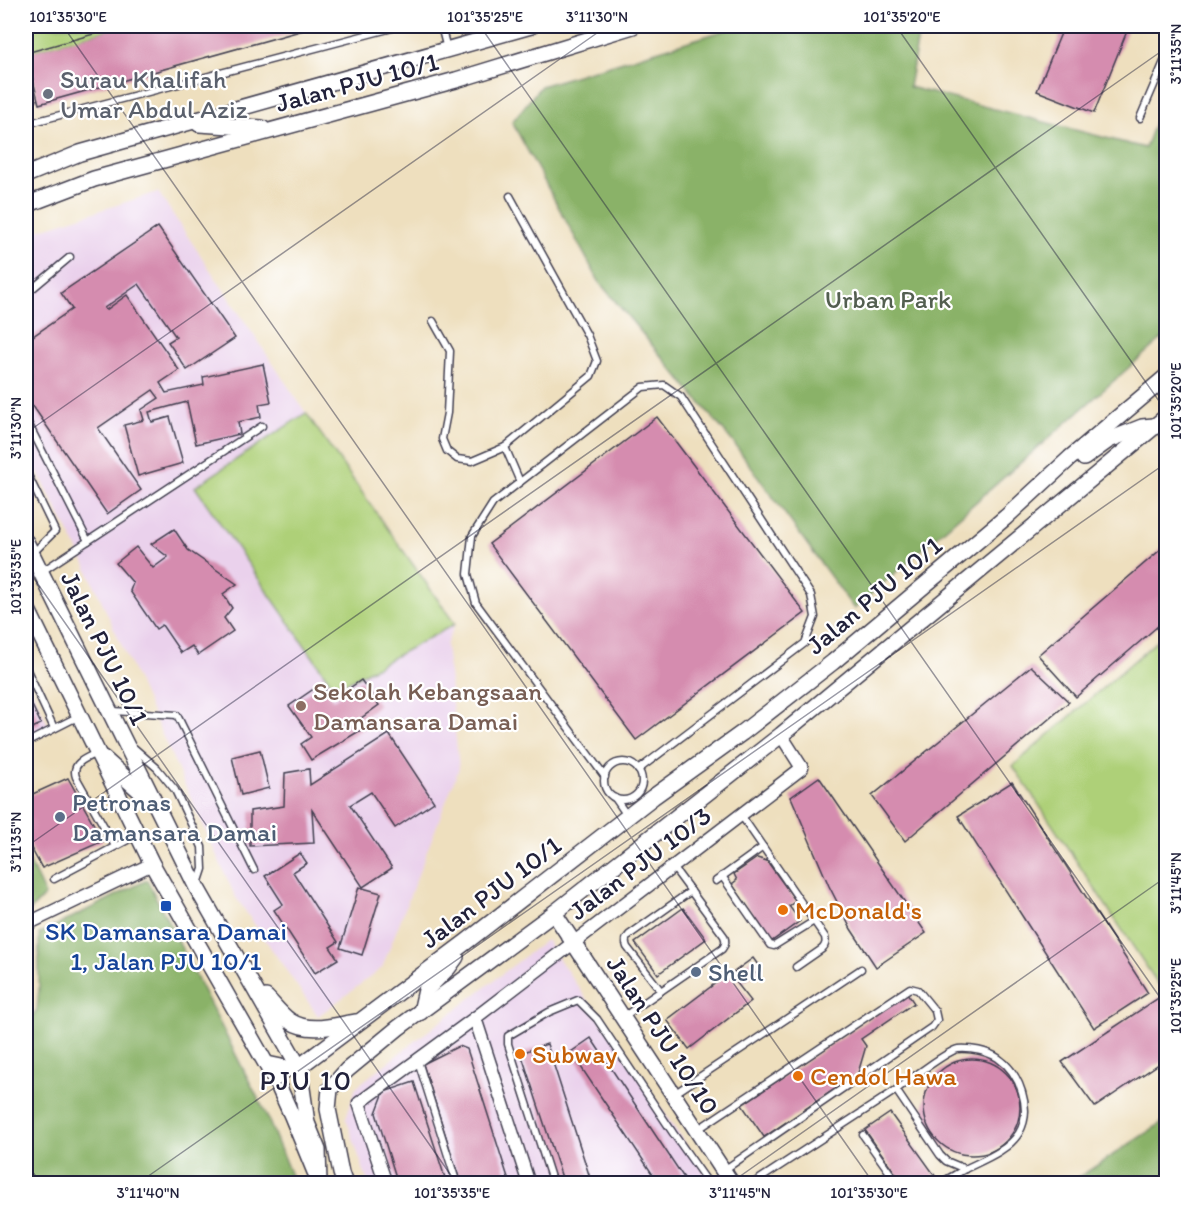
<svg xmlns="http://www.w3.org/2000/svg" width="1192" height="1209" font-family="Itim,sans-serif">
<style>
.built{fill:#ead1ec}
.green{fill:#aed078;stroke:#68795a;stroke-width:1.5}
.forest{fill:#8ab268;stroke:#566a52;stroke-width:1.5}
.building{fill:#d58caf}
.lines{fill:none;stroke-linecap:round;stroke-linejoin:round}
.service-casing{stroke:#413e4f;stroke-width:9}
.minor-casing{stroke:#413e4f;stroke-width:15}
.tertiary-casing{stroke:#413e4f;stroke-width:18}
.service{stroke:#fff;stroke-width:6}
.minor{stroke:#fff;stroke-width:12}
.tertiary{stroke:#fff;stroke-width:15}
.ticks{fill:none;stroke:#22223b;stroke-width:1.5;stroke-opacity:0.45}
.worship-dot{fill:#6b7280;stroke:#fff;stroke-width:2}
.education-dot{fill:#8d6e63;stroke:#fff;stroke-width:2}
.service-dot{fill:#5c6f8a;stroke:#fff;stroke-width:2}
.transit-dot{fill:#1a4fb4;stroke:#fff;stroke-width:2}
.food-dot{fill:#e8710a;stroke:#fff;stroke-width:2}
.labels{text-anchor:middle;stroke-width:4.5;stroke-linejoin:round;paint-order:stroke}
.worship-label{font-size:26px;fill:#5b616d;stroke:#fff;text-anchor:start}
.street-label{font-size:26px;fill:#22223b;stroke:#fff}
.park-label{font-size:26px;fill:#535f50;stroke:#fff}
.education-label{font-size:26px;fill:#785e54;stroke:#fff;text-anchor:start}
.service-label{font-size:26px;fill:#4e5e75;stroke:#fff;text-anchor:start}
.food-label{font-size:26px;fill:#c56008;stroke:#fff;text-anchor:start}
.transit-label{font-size:26px;fill:#164399;stroke:#fff}
.quarter-label{font-size:28px;letter-spacing:1.5px;fill:#22223b;stroke:#fff}
.neatline{fill:none;stroke:#22223b;stroke-width:2}
.ticks-label{font-size:15px;text-anchor:middle;fill:#22223b}
</style>
<rect width="100%" height="100%" fill="#fff"/>
<filter id="ink" filterUnits="userSpaceOnUse"><feTurbulence type="fractalNoise" baseFrequency=".0167" numOctaves="2"/><feDisplacementMap in="SourceGraphic" scale="12" xChannelSelector="R" yChannelSelector="G"/><feConvolveMatrix kernelMatrix="1 2 1 2 8 2 1 2 1" color-interpolation-filters="sRGB"/></filter>
<filter id="wash" filterUnits="userSpaceOnUse"><feTurbulence type="fractalNoise" baseFrequency=".008" numOctaves="4" result="noise"/><feDisplacementMap in="SourceGraphic" scale="24" xChannelSelector="R" yChannelSelector="G"/><feGaussianBlur stdDeviation="1.35" result="paint"/><feColorMatrix in="noise" values="0 0 0 0 0 0 0 0 0 0 0 0 0 0 0 0 0 1.4 0 .05"/><feComposite in="paint" operator="in"/></filter>
<g filter="url(#wash)">
<rect width="100%" height="100%" fill="#eedfbe"/>
<g class="built">
<path d="M158 192 306 413 455 624 446 645 459 768 382 968 318 1016 235 896 84 562 26 449V234Z"/>
<path d="M26 677 49 727 26 738Z"/>
<path d="M546 940 712 1183H368L346 1118 356 1087Z"/>
</g>
<g class="green">
<path d="M33 26H122L26 53V31Z"/>
<path d="M306 413 455 624 335 689 195 487Z"/>
<path d="M1166 633V979L1158 984 1013 766Z"/>
</g>
<g class="forest">
<path d="M739 26H920L909 87 1145 148 1166 91V335L854 609 733 442 600 283 512 122 541 86Z"/>
<path d="M26 855 45 895 26 915Z"/>
<path d="M147 880 266 1114 294 1183H26V1023L37 1010 39 988V934Z"/>
<path d="M1166 1120V1183H1070Z"/>
</g>
<g id="blocks">
<g class="building">
<path d="M122 26H318L39 104 26 53Z"/>
<path d="M1064 26H1113L1127 31 1094 113 1037 91Z"/>
<path d="M158 227 235 338 187 370 168 342 176 337 139 284 104 308 106 310 127 295 179 370 160 383 166 393 204 385 203 377 263 364 271 402 259 404 261 417 238 422 240 434 196 444 187 402 149 412 152 422 170 417 183 463 138 476 124 425 144 420 141 410 159 398 153 390 98 428 141 490 107 514 26 396V341L72 309 61 293Z"/>
<path d="M657 417 805 613 636 740 489 544Z"/>
<path d="M174 529 188 550 237 584 223 594 232 608 224 618 233 631 198 655 192 646 181 653 162 625 156 629 130 591 133 583 116 563 136 547 153 568 168 557 151 544Z"/>
<path d="M1166 545V619L1076 697 1038 655Z"/>
<path d="M1031 666 1069 702 905 841 872 796Z"/>
<path d="M361 680 379 705 360 719 366 727 311 760 301 744 311 737 289 706 321 684 333 700Z"/>
<path d="M26 693 41 724 26 731Z"/>
<path d="M389 734 434 802 395 828 371 792 350 805 392 868 363 887 312 810 314 843 250 846V811L284 806 285 773 309 769 310 785Z"/>
<path d="M260 750 269 788 241 795 232 757Z"/>
<path d="M819 777 926 933 876 967 851 929 829 886 791 797Z"/>
<path d="M68 778 103 841 42 868 26 839V823L29 821 26 815V797Z"/>
<path d="M1012 782 1148 993 1094 1028 958 816Z"/>
<path d="M300 853 307 863 293 872 338 942 330 947 338 959 315 973 274 910 283 904 265 876Z"/>
<path d="M757 858 767 861 796 901 789 906 800 921 772 941 769 939 732 884 737 880 734 874Z"/>
<path d="M359 887 381 893 362 955 340 948Z"/>
<path d="M683 908 706 939 658 974 635 943Z"/>
<path d="M753 958 761 969 742 983 734 972Z"/>
<path d="M729 973 751 1001 689 1049 667 1020Z"/>
<path d="M907 993 914 1003 861 1039 866 1046 858 1073 764 1137 742 1105Z"/>
<path d="M1166 993V1059L1095 1107 1062 1062Z"/>
<path d="M591 1038 688 1184H659L571 1052Z"/>
<path d="M547 1044 592 1184H564L521 1053Z"/>
<path d="M459 1046 467 1049 510 1184H461L423 1064Z"/>
<circle cx="972" cy="1107" r="48"/>
<path d="M414 1082 447 1184H398L376 1113 384 1092Z"/>
<path d="M890 1113 936 1177 927 1184H903L865 1130Z"/>
</g>
</g>
</g>
<g filter="url(#ink)">
<use href="#blocks" fill-opacity="0" stroke="#413e4f" stroke-width="1.5"/>
<g class="lines">
<defs>
<g id="service">
<path d="M441 26 447 49"/>
<path d="M1140 118 1166 57"/>
<path d="M26 124 400 26"/>
<path d="M510 196 587 335 597 361 591 376 505 447 520 482"/>
<path d="M26 294 70 257"/>
<path d="M433 321 450 351 447 413 442 439 447 451 457 459 472 461 505 447"/>
<path d="M26 419 88 541"/>
<path d="M1158 426 1166 438"/>
<path d="M26 471 55 531 32 554"/>
<path d="M41 572 262 426"/>
<path d="M26 668 54 728"/>
<path d="M113 711 177 715 254 870"/>
<path d="M26 743 79 716"/>
<path d="M133 747 157 768 175 790 202 847 203 869 198 884"/>
<path d="M97 753C86 758 71 763 76 777L115 846"/>
<circle cx="623" cy="781" r="19"/>
<path d="M605 777 476 603 468 574 472 536 493 503 643 387 664 385 681 397 811 595 815 617 805 643 638 770"/>
<path d="M615 798 628 817"/>
<path d="M741 815 825 937C826 942 826 945 822 949L796 967"/>
<path d="M722 876 770 945 774 946 814 921"/>
<path d="M54 879 137 835"/>
<path d="M716 881 763 847"/>
<path d="M661 991 627 947C625 942 625 939 629 935L691 891"/>
<path d="M623 1017 722 949C726 944 726 941 724 936L673 867"/>
<path d="M418 1061 457 1184"/>
<path d="M674 1094 861 969"/>
<path d="M697 1130 910 988 918 990 935 1011 937 1020 932 1027 724 1170"/>
<path d="M863 1135 898 1184"/>
<path d="M553 1184 508 1044V1036L549 1012 578 1000 597 1019 673 1133 709 1184"/>
<path d="M752 1184 890 1094 896 1090C906 1082 949 1050 958 1049 971 1048 987 1051 998 1058 1020 1073 1033 1109 1019 1133 1008 1151 983 1160 965 1169L946 1161 940 1155 896 1090"/>
<path d="M939 1184 965 1169"/>
</g>
<g id="minor">
<path d="M26 926 29 923 152 864"/>
<path d="M26 983V1006"/>
<path d="M475 1018 529 1184"/>
<path d="M386 1184 359 1103 475 1018 802 768 781 735"/>
</g>
<g id="tertiary">
<path d="M199 124 262 128"/>
<path d="M26 175 80 153 531 26"/>
<path d="M26 205 94 179 456 80 633 26"/>
<path d="M1084 458 1109 440 1142 427 1154 426"/>
<path d="M26 542 197 888 299 1067 307 1123 318 1150 319 1183"/>
<path d="M26 606 152 864 277 1083 292 1116 315 1172"/>
<path d="M103 758 150 800"/>
<path d="M554 913 732 1184"/>
<path d="M266 997C274 1005 281 1015 290 1021 310 1034 335 1025 356 1022"/>
<path d="M421 1012 426 990 448 968 456 957"/>
<path d="M267 1064 286 1068 299 1067 466 942 653 797 742 733 833 662 1006 517 1070 458 1166 377"/>
<path d="M345 1184 341 1173 328 1109 330 1089 347 1070 398 1028 554 913 781 735 1166 417"/>
</g>
</defs>
<use href="#service" class="service-casing"/>
<use href="#minor" class="minor-casing"/>
<use href="#tertiary" class="tertiary-casing"/>
<use href="#service" class="service"/>
<use href="#minor" class="minor"/>
<use href="#tertiary" class="tertiary"/>
</g>
</g>
<path class="ticks" d="M63 26 874 1184M480 26 1166 1006M896 26 1166 411M26 433 607 26M26 567 457 1184M26 847 1166 48M26 1162 41 1184M137 1184 1166 463M729 1184 1166 877"/>
<circle class="worship-dot" cx="48" cy="94" r="6"/>
<circle class="education-dot" cx="301" cy="706" r="6"/>
<g class="service-dot">
<circle cx="60" cy="817" r="6"/>
<circle cx="696" cy="972" r="6"/>
</g>
<rect class="transit-dot" x="160" y="900" width="12" height="12" rx="3"/>
<g class="food-dot">
<circle cx="783" cy="910" r="6"/>
<circle cx="520" cy="1054" r="6"/>
<circle cx="798" cy="1076" r="6"/>
</g>
<g class="labels">
<g class="worship-label">
<text x="60" y="88">Surau Khalifah<tspan x="60" dy="30">Umar Abdul Aziz</tspan></text>
</g>
<g class="street-label">
<text transform="translate(357 82) rotate(-15)" y="9">Jalan PJU 10/1</text>
<text transform="translate(874 595) rotate(-40)" y="9">Jalan PJU 10/1</text>
<text transform="translate(105 648) rotate(64)" y="9">Jalan PJU 10/1</text>
<text transform="translate(640 863) rotate(-37)" y="9">Jalan PJU 10/3</text>
<text transform="translate(491 892) rotate(-37)" y="9">Jalan PJU 10/1</text>
<text transform="translate(663 1035) rotate(57)" y="9">Jalan PJU 10/10</text>
</g>
<g class="park-label">
<text x="888" y="308">Urban Park</text>
</g>
<g class="education-label">
<text x="313" y="700">Sekolah Kebangsaan<tspan x="313" dy="30">Damansara Damai</tspan></text>
</g>
<g class="service-label">
<text x="72" y="811">Petronas<tspan x="72" dy="30">Damansara Damai</tspan></text>
<text x="708" y="981">Shell</text>
</g>
<g class="food-label">
<text x="795" y="919">McDonald's</text>
<text x="532" y="1063">Subway</text>
<text x="810" y="1085">Cendol Hawa</text>
</g>
<g class="transit-label">
<text x="166" y="940">SK Damansara Damai<tspan x="166" dy="30">1, Jalan PJU 10/1</tspan></text>
</g>
<g class="quarter-label">
<text x="306" y="1090">PJU 10</text>
</g>
</g>
<rect width="1192" height="1209" fill="none" stroke="#fff" stroke-width="66"/>
<rect x="33" y="33" width="1126" height="1143" class="neatline"/>
<g class="ticks-label">
<text x="68" y="22">101°35'30"E</text>
<text x="485" y="22">101°35'25"E</text>
<text x="597" y="22">3°11'30"N</text>
<text x="902" y="22">101°35'20"E</text>
<text transform="translate(1176 54) rotate(-90)" y="5">3°11'35"N</text>
<text transform="translate(1176 401) rotate(-90)" y="5">101°35'20"E</text>
<text transform="translate(16 428) rotate(-90)" y="5">3°11'30"N</text>
<text transform="translate(16 577) rotate(-90)" y="5">101°35'35"E</text>
<text transform="translate(16 842) rotate(-90)" y="5">3°11'35"N</text>
<text transform="translate(1176 883) rotate(-90)" y="5">3°11'45"N</text>
<text transform="translate(1176 996) rotate(-90)" y="5">101°35'25"E</text>
<text x="148" y="1198">3°11'40"N</text>
<text x="452" y="1198">101°35'35"E</text>
<text x="740" y="1198">3°11'45"N</text>
<text x="869" y="1198">101°35'30"E</text>
</g>
</svg>
